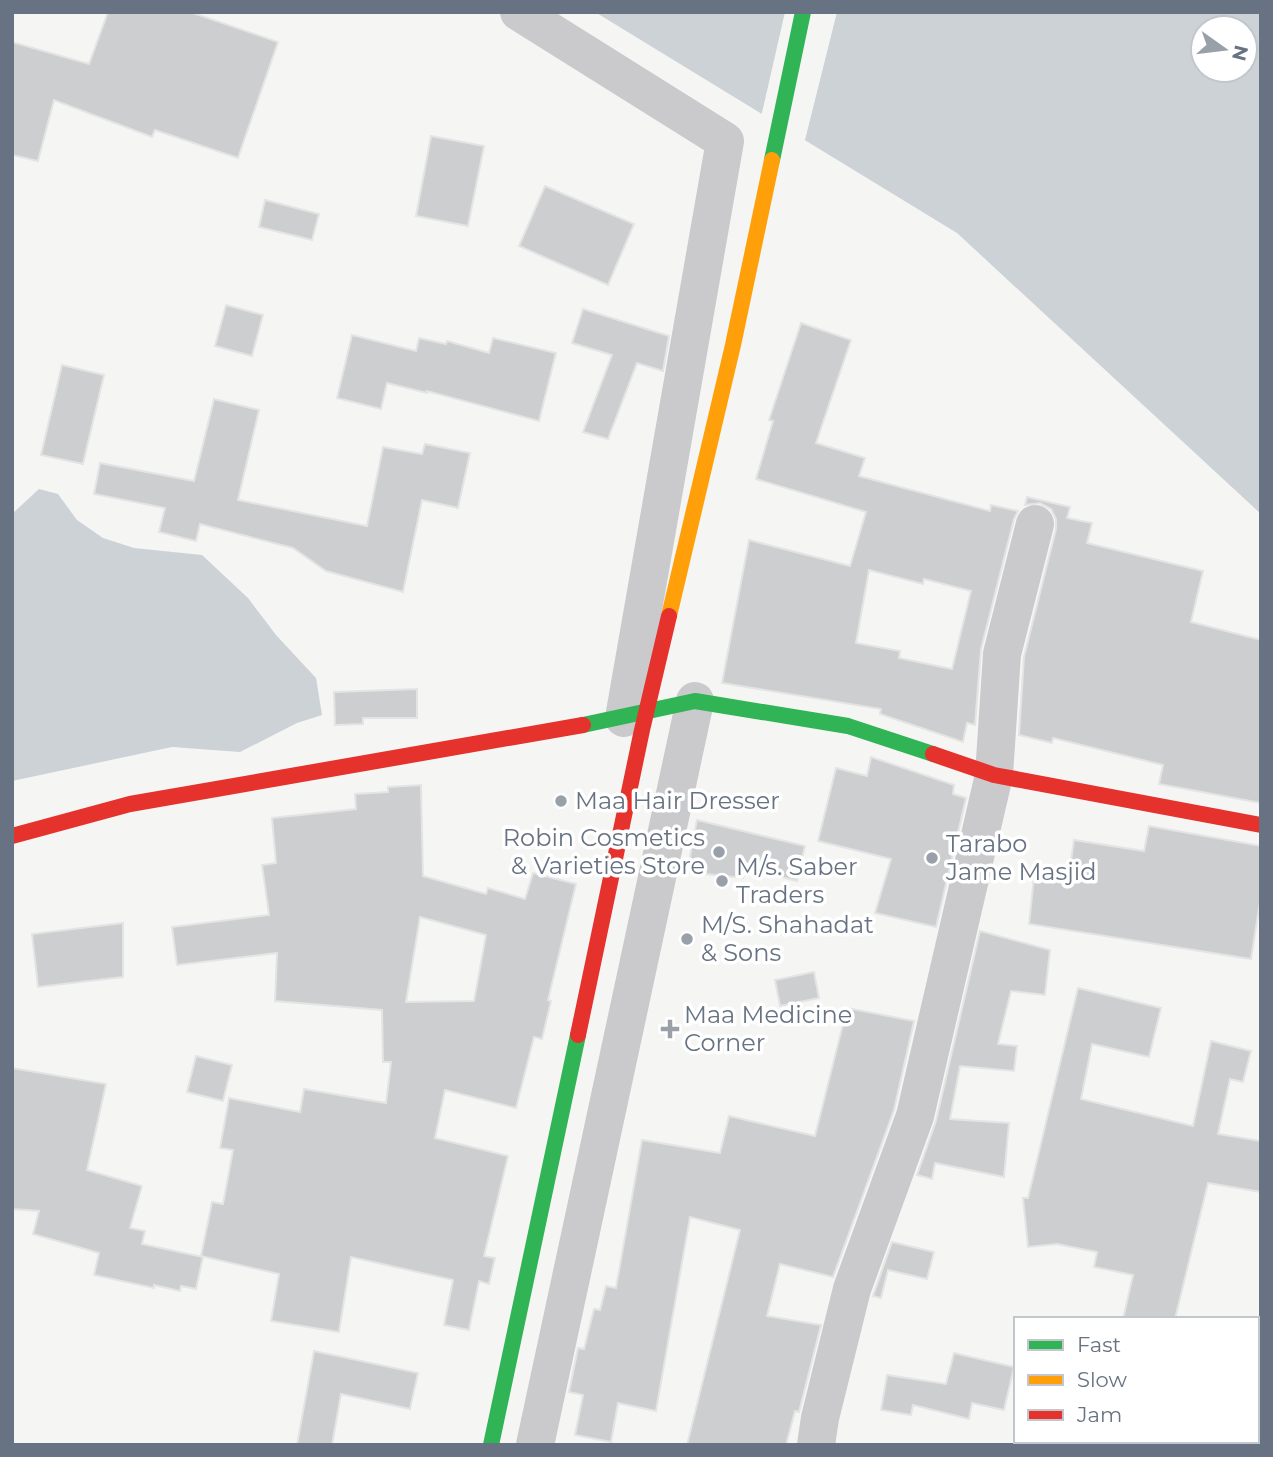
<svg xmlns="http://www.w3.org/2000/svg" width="1273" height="1457" font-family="Montserrat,sans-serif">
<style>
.water{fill:#ccd2d6;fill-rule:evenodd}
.pier{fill:#f5f5f4}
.building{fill:#cdced0;stroke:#e4e4e4;stroke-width:2;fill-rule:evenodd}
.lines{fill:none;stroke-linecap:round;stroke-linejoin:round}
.street{stroke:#cacacc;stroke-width:38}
.fast{stroke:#30b455;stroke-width:16}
.slow{stroke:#ff9f0a;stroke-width:16}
.jam{stroke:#e5322d;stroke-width:16}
.poi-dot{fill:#99a0aa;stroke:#fff;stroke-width:2.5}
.labels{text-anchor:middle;stroke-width:7;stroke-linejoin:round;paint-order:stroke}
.poi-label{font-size:24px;fill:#677382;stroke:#fff;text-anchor:start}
</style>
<rect width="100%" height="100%" fill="#f5f5f4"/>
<g class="water">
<path d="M595 12H1261V514L957 233ZM1203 28H1245V70H1203Z"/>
<path d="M39 489 58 494 77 520 103 538 134 548 202 555 248 598 276 635 316 678 322 715 297 723 240 752 172 747 12 781V514Z"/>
</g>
<path class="pier" d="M785 12H837L804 144 761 117Z"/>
<g class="building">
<path d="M108 12H190L278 42 238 158 155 130 152 137 54 100 38 161 12 155V42L89 64Z"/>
<path d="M431 136 484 146 468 226 416 216Z"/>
<path d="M545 186 634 224 608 285 519 246Z"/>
<path d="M265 200 319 214 312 240 259 227Z"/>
<path d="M226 305 263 315 252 356 215 346Z"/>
<path d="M583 309 669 336 663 371 637 363 608 439 583 432 612 355 572 343Z"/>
<path d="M801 323 851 340 816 443 865 458 859 476 990 511 991 505 1018 511 1014 519 981 649 975 725 967 723 963 742 880 714 881 709 722 683 749 540 850 566 866 512 756 479 773 421 769 420ZM869 570 923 584 924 579 971 591 952 669 899 658 900 651 856 643Z"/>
<path d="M352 335 416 351 419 338 446 344 447 341 489 353 493 338 556 353 539 421 427 391V393L387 383 381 409 337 398Z"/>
<path d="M62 365 104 375 83 464 41 455Z"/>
<path d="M214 399 259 410 238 500 367 526 383 447 422 454 425 444 470 453 458 508 422 500 403 592 326 571 293 548 200 524 196 541 159 532 165 508 94 494 100 463 194 481Z"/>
<path d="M1027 497 1070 507 1067 518 1092 523 1087 543 1203 571 1191 622 1261 640V803L1159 784 1163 765 1053 738 1052 743 1019 735 1024 657 1056 529V519L1051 509 1040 503 1025 505Z"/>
<path d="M417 689V718H363V724L335 725 334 692Z"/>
<path d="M871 757 954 785 953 794 966 798 936 927 875 913 891 859 818 841 836 768 867 776Z"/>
<path d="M421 785 423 876 486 894 488 888 525 899 533 873 576 884 548 1000 551 1001 542 1039 534 1037 516 1108 445 1090 435 1138 508 1156 484 1256 495 1258 489 1284 479 1281 469 1330 444 1325 453 1280 351 1257 339 1332 271 1321 279 1274 201 1256 212 1202 223 1204 233 1150 220 1148 229 1098 300 1112 304 1089 386 1103 391 1062H383L382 1010 275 1001 277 953 177 965 172 927 269 915 262 865 276 863 272 818 356 809 355 794 388 792V787ZM420 917 486 935 474 1001 406 1002Z"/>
<path d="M697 820 805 846 797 881 745 868 743 878 687 872Z"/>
<path d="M1149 826 1261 846V895L1251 959 1029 924 1034 877 1068 881 1074 840 1144 851Z"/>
<path d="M123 923V977L38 987 32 934Z"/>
<path d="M980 931 1050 950 1045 995 1011 991 998 1044 1017 1046 1014 1071 960 1066 950 1119 1009 1123 1004 1177 935 1163 932 1179 917 1175 936 1121Z"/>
<path d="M814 972 819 998 780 1006 775 980Z"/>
<path d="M1078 988 1161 1008 1149 1057 1092 1044 1081 1099 1193 1126 1211 1041 1251 1051 1243 1082 1230 1079 1218 1134 1261 1141V1192L1208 1183 1175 1319H1123L1133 1275 1094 1267 1097 1252 1057 1244 1028 1247 1023 1198H1028Z"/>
<path d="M847 1008 914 1021 894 1110 833 1277 780 1264 767 1316 821 1325 799 1412 795 1411 786 1445H687L740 1230 690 1217 656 1411 618 1403 611 1442 575 1435 583 1395 569 1392 578 1348 584 1349 594 1309 600 1310 606 1286 616 1288 642 1140 720 1153 729 1116 815 1136Z"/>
<path d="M196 1056 232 1065 223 1101 187 1092Z"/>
<path d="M12 1068 106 1084 87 1170 142 1186 130 1228 145 1231 142 1244 203 1257 196 1289 181 1286 180 1291 154 1285V1288L94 1275 99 1253 33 1234 39 1211 12 1209Z"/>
<path d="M892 1242 934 1252 927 1279 888 1270 881 1298 873 1296Z"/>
<path d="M314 1351 418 1373 410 1409 341 1394 332 1445H297Z"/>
<path d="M954 1353 1014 1367 1004 1410 972 1403 969 1419 913 1405 911 1415 881 1410 887 1375 946 1384Z"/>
</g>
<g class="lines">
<g class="street">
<path d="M519 12 725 141 624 718"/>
<path d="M535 1445 695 701"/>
<path d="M816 1445 820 1418 852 1289 915 1116 994 775 1002 654 1035 524"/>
</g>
<g class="fast">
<path d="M772 160 803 12"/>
<path d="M583 725 695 701 848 726 933 754"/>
<path d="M491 1445 578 1035"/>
</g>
<path class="slow" d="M669 616 733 345 772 160"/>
<g class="jam">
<path d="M933 754 994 775 1261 825"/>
<path d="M12 836 130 804 583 725"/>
<path d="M578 1035 642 730 669 616"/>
</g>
</g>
<g class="poi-dot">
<circle cx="561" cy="801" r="7"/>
<circle cx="719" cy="852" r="7"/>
<circle cx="932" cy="858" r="7"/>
<circle cx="722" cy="881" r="7"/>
<circle cx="687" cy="939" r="7"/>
<path d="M666.5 1018.5h7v7h7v7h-7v7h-7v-7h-7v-7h7z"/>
</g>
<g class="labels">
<g class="poi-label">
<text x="575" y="809">Maa Hair Dresser</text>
<text x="705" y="846" text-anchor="end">Robin Cosmetics<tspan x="705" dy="28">&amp; Varieties Store</tspan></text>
<text x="946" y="852">Tarabo<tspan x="946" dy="28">Jame Masjid</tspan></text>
<text x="736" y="875">M/s. Saber<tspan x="736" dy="28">Traders</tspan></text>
<text x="701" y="933">M/S. Shahadat<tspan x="701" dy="28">&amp; Sons</tspan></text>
<text x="684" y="1023">Maa Medicine<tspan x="684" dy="28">Corner</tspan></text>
</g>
</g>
<rect width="1273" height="1457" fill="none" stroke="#677382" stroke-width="28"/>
<rect x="1014" y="1317" width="245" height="126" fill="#ffffff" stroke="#c2c7cd" stroke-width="2"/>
<rect x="1028" y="1340" width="35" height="10" fill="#30b455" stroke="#c2c7cd" stroke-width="2"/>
<text x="1077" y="1352" font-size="21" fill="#677382">Fast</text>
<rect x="1028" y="1375" width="35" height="10" fill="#ff9f0a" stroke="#c2c7cd" stroke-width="2"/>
<text x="1077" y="1387" font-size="21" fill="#677382">Slow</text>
<rect x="1028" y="1410" width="35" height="10" fill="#e5322d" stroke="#c2c7cd" stroke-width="2"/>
<text x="1077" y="1422" font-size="21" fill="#677382">Jam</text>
<g transform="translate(1224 49) rotate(104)"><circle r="33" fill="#ffffff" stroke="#c2c7cd" stroke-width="2"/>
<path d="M0-5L12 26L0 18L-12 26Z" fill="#99a0aa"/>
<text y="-10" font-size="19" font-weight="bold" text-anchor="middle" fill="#677382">N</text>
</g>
</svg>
